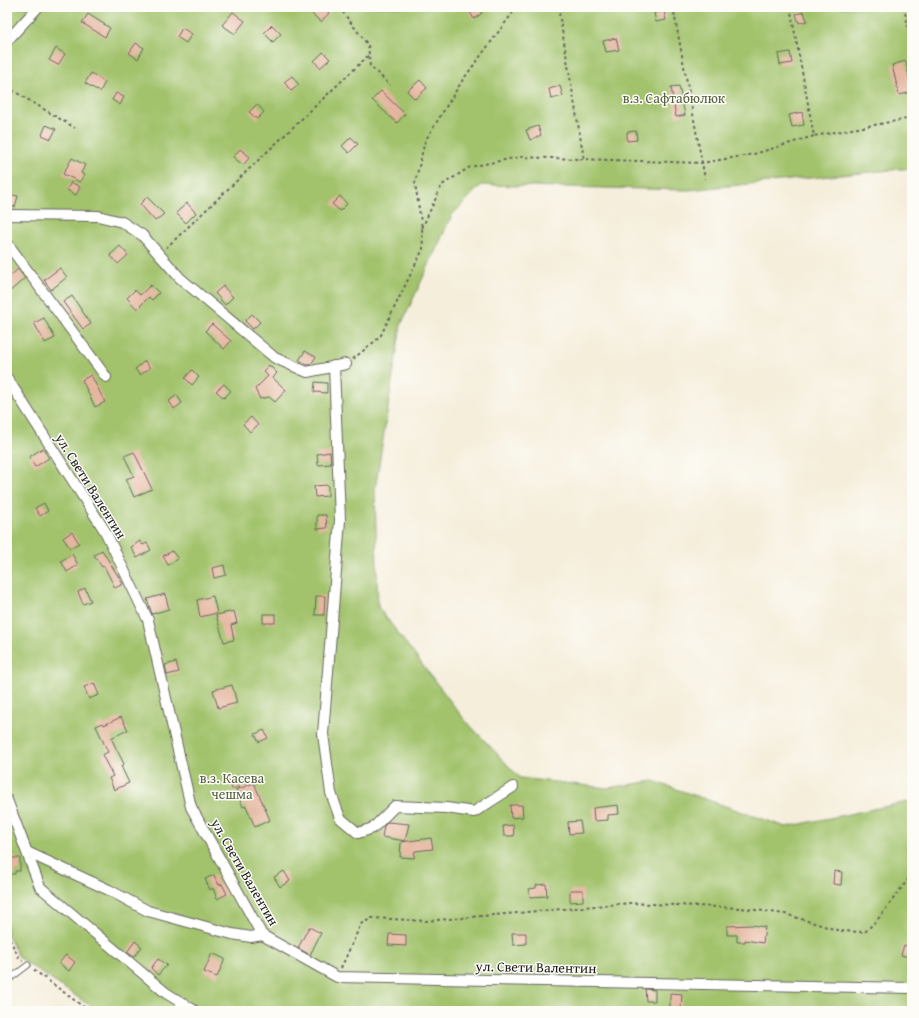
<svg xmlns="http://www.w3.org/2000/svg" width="919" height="1018" font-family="'Gentium Book Plus',serif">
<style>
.green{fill:#a2c36c;stroke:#5f7044}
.building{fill:#e5b59f}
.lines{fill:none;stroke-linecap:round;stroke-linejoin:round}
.lane-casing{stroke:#68665f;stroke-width:7}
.street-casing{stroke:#68665f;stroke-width:12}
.path{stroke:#68665f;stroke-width:2;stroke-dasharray:3 3;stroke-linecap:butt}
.lane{stroke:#fff;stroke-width:5}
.street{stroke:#fff;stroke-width:10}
.labels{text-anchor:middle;stroke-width:3;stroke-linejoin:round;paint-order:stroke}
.park-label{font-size:14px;fill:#525f3c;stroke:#fdfcf7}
.street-label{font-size:14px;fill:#1c1c1c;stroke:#fdfcf7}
</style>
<rect width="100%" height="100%" fill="#fdfcf7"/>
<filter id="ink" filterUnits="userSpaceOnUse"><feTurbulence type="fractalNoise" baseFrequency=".025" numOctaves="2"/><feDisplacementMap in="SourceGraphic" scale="8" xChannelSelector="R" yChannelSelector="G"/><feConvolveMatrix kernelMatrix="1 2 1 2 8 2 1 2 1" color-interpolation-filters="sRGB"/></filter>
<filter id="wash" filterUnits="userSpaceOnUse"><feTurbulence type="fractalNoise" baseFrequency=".012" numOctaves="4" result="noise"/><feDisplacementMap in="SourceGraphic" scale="16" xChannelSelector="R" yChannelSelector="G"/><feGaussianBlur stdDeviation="0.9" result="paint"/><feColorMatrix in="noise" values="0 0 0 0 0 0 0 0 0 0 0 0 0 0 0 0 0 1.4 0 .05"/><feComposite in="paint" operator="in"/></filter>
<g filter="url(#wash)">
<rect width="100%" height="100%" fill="#f5eedb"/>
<path class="green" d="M7 7H912V168L688 190 481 185 452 215 401 325 375 490 378 607 464 719 520 778 607 788 653 781 786 827 912 801V1011H98L19 958 7 934Z"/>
<g id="blocks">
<g class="building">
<path d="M317 7H322L329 13 321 22 311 13Z"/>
<path d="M467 7H478L482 13 474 19Z"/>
<path d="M664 11 666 20 656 22 654 13Z"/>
<path d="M233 12 245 21 235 34 222 25Z"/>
<path d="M804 12 807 21 799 23 796 14Z"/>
<path d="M88 14 110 28 105 37 82 23Z"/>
<path d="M272 25 281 34 273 42 264 33Z"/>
<path d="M182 28 192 34 186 43 177 37Z"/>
<path d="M616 38 619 50 606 52 603 41Z"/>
<path d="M136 43 144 48 138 59 129 53Z"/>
<path d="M56 48 65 54 58 65 49 60Z"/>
<path d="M323 52 330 59 320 68 314 61Z"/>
<path d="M790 52 792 63 780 65 778 54Z"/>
<path d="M906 61 912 92 899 95 892 65Z"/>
<path d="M91 73 105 82 100 92 85 83Z"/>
<path d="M292 76 299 85 291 91 284 82Z"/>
<path d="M420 80 427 88 415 99 407 91Z"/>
<path d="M560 86 563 96 551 99 549 89Z"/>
<path d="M679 86 685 115 676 117 671 87Z"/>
<path d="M381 91 405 114 397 123 372 100Z"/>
<path d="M116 93 124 97 120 105 112 100Z"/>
<path d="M257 104 264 112 257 119 249 112Z"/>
<path d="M802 112 804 125 792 127 789 115Z"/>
<path d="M46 125 56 129 51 139 42 135Z"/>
<path d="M538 126 541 135 530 140 526 130Z"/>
<path d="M636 131 637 140 627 141V132Z"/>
<path d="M351 137 358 144 349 153 342 146Z"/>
<path d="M240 149 250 157 243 165 233 157Z"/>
<path d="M72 158 85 165 81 173 84 175 80 182 63 174Z"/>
<path d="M71 182 80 187 76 195 67 190Z"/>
<path d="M7 194 18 196 15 207 7 205Z"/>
<path d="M340 196 347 204 340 211 332 204Z"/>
<path d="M147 197 164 214 155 221 140 204Z"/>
<path d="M187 203 196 213 186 223 176 213Z"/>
<path d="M120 246 128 255 118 264 110 255Z"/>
<path d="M60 268 67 277 51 290 44 280Z"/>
<path d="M18 269 25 278 7 294V274L9 277Z"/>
<path d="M151 285 159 293 152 300 149 297 137 309 127 298 135 290 140 295Z"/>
<path d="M223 286 233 297 225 305 215 293Z"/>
<path d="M72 296 91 324 83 329 63 302Z"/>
<path d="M252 314 260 322 253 329 245 321Z"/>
<path d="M44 318 55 338 45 343 34 323Z"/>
<path d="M212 324 231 341 224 349 205 331Z"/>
<path d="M305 351 316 357 311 364 308 365 299 360Z"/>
<path d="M145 361 150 368 140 375 135 369Z"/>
<path d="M269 365 277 373 273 378 286 390 275 402 269 397 260 399 255 389 268 376 263 371Z"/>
<path d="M192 370 199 377 192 385 185 378Z"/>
<path d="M91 375 105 402 95 407 82 380Z"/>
<path d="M315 382 327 383V393L314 392Z"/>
<path d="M224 384 231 391 224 398 216 391Z"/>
<path d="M177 395 182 403 174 409 169 401Z"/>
<path d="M251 417 258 425 250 432 243 424Z"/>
<path d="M43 448 49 458 35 467 29 457Z"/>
<path d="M134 452 152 489 134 497 126 479 134 476 124 456Z"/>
<path d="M330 452 331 464 318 465 317 454Z"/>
<path d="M328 485V496L315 497 314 486Z"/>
<path d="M44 503 48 511 40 516 35 508Z"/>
<path d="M317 515H326L327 528 317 529Z"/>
<path d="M72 532 79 543 70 548 63 538Z"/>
<path d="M140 541 143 545 147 543 151 550 137 558 131 547Z"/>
<path d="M102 550 123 584 115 588 104 566 102 567 94 555Z"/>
<path d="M172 551 178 559 168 565 163 556Z"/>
<path d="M72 554 78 565 67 572 61 561Z"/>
<path d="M224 565 226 575 214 578 212 568Z"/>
<path d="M85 588 91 601 83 604 78 592Z"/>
<path d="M165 594 169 609 152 614 147 599Z"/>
<path d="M213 596 217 613 200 617 197 600Z"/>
<path d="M316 596H325L324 615H315Z"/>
<path d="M234 611 237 623 231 625 234 640 224 642 216 615Z"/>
<rect x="263" y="614" width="12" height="9"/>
<path d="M176 662 179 672 167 675 165 665Z"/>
<path d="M94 683 99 695 89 699 84 687Z"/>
<path d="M232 685 237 703 218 708 213 690Z"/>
<path d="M121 717 128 730 111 738 124 764 121 766 129 783 114 790 109 778 113 776 102 755 108 752 96 726 103 723 104 725Z"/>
<path d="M264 730 268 738 259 742 255 734Z"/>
<path d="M237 777 240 787 232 789 229 780Z"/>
<path d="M254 783 270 820 255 827 246 806 243 807 236 790Z"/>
<path d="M510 805H522L523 817 511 818Z"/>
<path d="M618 805 619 814 608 815V820L594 821 593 808Z"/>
<path d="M580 821 582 833 569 834 568 822Z"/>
<path d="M388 822 409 824 405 841 382 837 384 826Z"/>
<path d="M513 825 514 836H504L503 826Z"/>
<path d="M431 838 433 849 415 851 414 858 400 857 401 842Z"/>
<path d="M12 858H20V871H15V874H7V860L12 861Z"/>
<path d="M284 871 290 881 280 887 274 877Z"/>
<path d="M834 871 842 872 841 885 833 884Z"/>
<path d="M214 875 219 885 222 884 227 894 217 899 213 888 210 890 205 879Z"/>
<path d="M546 884 547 896 530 897 529 889 536 888V885Z"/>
<path d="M570 890H583V901L570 902Z"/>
<path d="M752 925 765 927 763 943 745 940V942H737V935H727V926Z"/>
<path d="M309 927 321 933 310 955 298 948Z"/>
<path d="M512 933H526V944L513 945Z"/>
<path d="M389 934 406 935V946L388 945Z"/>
<path d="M135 941 142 947 134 957 127 952Z"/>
<path d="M904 945 912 947V958L901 955Z"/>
<path d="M212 953 225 959 217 977 204 972Z"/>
<path d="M66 955 75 962 69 971 59 963Z"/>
<path d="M158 959 167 965 158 975 151 968Z"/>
<path d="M645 989 655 990V1001H646Z"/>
<path d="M670 993 682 994 681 1009 670 1008Z"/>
</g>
</g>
</g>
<g filter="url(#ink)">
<use href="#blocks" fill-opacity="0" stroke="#68665f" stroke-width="1"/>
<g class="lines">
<defs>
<path id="lane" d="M7 981 28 965"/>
<g id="street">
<path d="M7 41 38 7"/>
<path d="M7 215 98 216 122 222 142 235 180 278 275 358 307 372 346 364"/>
<path d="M7 243 106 377"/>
<path d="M334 366 340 520 323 734 331 793 340 818 358 833 373 828 395 806 446 808 474 812 513 787"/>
<path d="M7 378 105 531 148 620 191 807 262 935 337 977 912 988"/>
<path d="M7 800 40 887 166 993 195 1011"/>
<path d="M29 853 109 890 148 911 232 934 251 937 262 935"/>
</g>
</defs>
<use href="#lane" class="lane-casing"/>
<use href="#street" class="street-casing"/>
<g class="path">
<path d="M339 7 368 45 370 66 390 85"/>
<path d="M558 7 584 159"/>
<path d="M673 7 705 179"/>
<path d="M790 7 814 136 912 118"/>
<path d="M904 7 912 47"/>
<path d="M7 87 75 128"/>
<path d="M422 228 442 185 470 167 519 157 702 163 754 154 814 136"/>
<path d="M166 248 369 55"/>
<path d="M353 359 380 337 423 249 422 228 415 183 425 141 462 81 517 7"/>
<path d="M7 934 19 958 23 961"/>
<path d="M341 968 361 924 372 918 426 921 630 903 741 908 785 914 840 931 865 932 878 919 912 874"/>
<path d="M34 970 89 1011"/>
</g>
<use href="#lane" class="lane"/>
<use href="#street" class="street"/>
</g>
</g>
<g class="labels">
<g class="park-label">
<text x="674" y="103">в.з. Сафтабюлюк</text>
<text x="232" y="783">в.з. Касева<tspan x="232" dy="16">чешма</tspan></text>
</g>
<g class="street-label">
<text transform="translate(91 486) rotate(58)" y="5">ул. Свети Валентин</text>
<text transform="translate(245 872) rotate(60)" y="5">ул. Свети Валентин</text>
<text transform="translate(536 967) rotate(1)" y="5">ул. Свети Валентин</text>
</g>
</g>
<rect width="919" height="1018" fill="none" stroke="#fdfcf7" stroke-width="24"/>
</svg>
